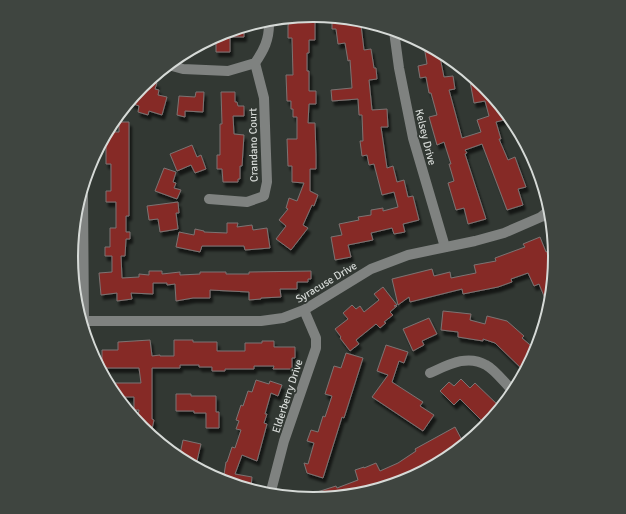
<svg xmlns="http://www.w3.org/2000/svg" width="626" height="514" font-family="Signika,sans-serif">
<style>
.building{fill:#862b28;stroke:#7c7372;filter:url(#shadow)}
.lines{fill:none;stroke-linecap:round;stroke-linejoin:round}
.minor{stroke:#7f8280;stroke-width:10}
.labels{text-anchor:middle;stroke-width:3.5;stroke-linejoin:round;paint-order:stroke}
.street-label{font-size:11px;fill:#d6dad7;stroke:#323833}
.rim{fill:none;stroke:#d6dad7;stroke-width:2}
</style>
<defs>
<filter id="shadow"><feDropShadow dx="2.5" dy="4.5" stdDeviation="1" flood-color="#0009"/></filter>
</defs>
<rect width="100%" height="100%" fill="#323833"/>
<g class="building">
<path d="M313 15H315V40H309V53H307V71H309V91H316V104H309L308 123H315L316 155V169H310V191L318 195 314 206 312 205 303 225 308 228 291 250 276 239 286 226 279 220 288 209 286 208 289 198 297 201 304 183 292 182V166H288L287 139H297V117H293V109H291V101H287L286 75H293L292 38H288V26L289 20Z"/>
<path d="M332 19 361 25 364 50 371 49 374 68H376L377 79 369 80 372 110 387 109 388 127H381L387 168 393 166 397 182 404 180 408 197 413 196 419 220 403 224 405 232 394 234 392 228 371 233 373 240 348 245 351 257 335 260 331 237 342 235 339 224 359 220 358 217 371 215V210L383 208V211L398 207 394 192 382 195 374 164 369 165 367 155 362 156 360 141H363L362 115H359L358 99 332 101 331 90 352 88 350 60 348 61 345 43 338 44 336 29H332Z"/>
<path d="M244 29V37H230V52H216V36L221 33Z"/>
<path d="M424 46 440 57 444 77 453 76 455 89 449 90 462 138 481 132 477 120 489 116 485 101 474 103 469 76 484 86 502 112 504 120 496 122 501 139H499L508 160 515 157 519 168 526 187 518 189 523 205 507 210 482 144 465 150 467 153 465 154 486 219 468 224 464 208 456 210 448 183 454 181 449 164H451L444 142 437 145 429 117 437 115 431 93H429L426 77 420 78 418 66 427 64Z"/>
<path d="M149 81 157 83 155 89 159 90 158 95 167 97 162 115 149 111 148 115 138 112 139 106 131 103 142 86Z"/>
<path d="M196 92H204L203 112 185 111V117L177 115 179 96 195 97Z"/>
<path d="M221 92H235V102H237L238 106H244V116H233L234 134 244 135 242 166H240V179H238V182H223L222 169H217V155H220V124H222Z"/>
<path d="M119 122H129V216H126V232H130V239H126L125 256H121L122 278 139 277V274L149 275V271H162V274L180 272V275L200 274V272H226V274H249V272L311 271V279H308V282H297V289H280L281 297 261 298V299L249 300V292L210 290V298H193L176 301 175 284 167 285V283H153V294L131 293 132 299 117 301V293L101 295 99 273 112 272V256H105V247H110V228H116V202H106V191H111V164H106V147H105V141L111 132H119Z"/>
<path d="M192 145 197 157 201 155 206 169 195 173 191 165 177 171 170 154Z"/>
<path d="M164 168 176 172 173 182 176 183 174 188 181 190 177 199 155 191Z"/>
<path d="M178 202 179 213H176L178 229 160 232 158 219 149 220 147 206Z"/>
<path d="M227 223H238L237 227 252 225 253 230 267 228 270 248 245 250 244 246H202L200 252 176 247 179 232 194 235 195 229 204 231V232L227 233Z"/>
<path d="M540 237 546 252 553 249 555 257 546 301 539 284 534 286 528 273 511 279 512 282 498 287 463 294 462 289 410 302 409 297 398 305 392 279 432 269 434 276 450 272 451 278 476 273 474 265 496 261 495 258 525 247 523 244Z"/>
<path d="M383 287 397 305 394 306H397L390 312 393 315 384 322 386 323 380 328 376 324 356 340 359 344 350 351 340 338 341 337 335 329 348 319 343 313 352 305 356 309 360 306 364 312 379 300 374 294Z"/>
<path d="M443 311 471 314 470 320 485 324 487 316 507 321 524 336 522 338 536 350 523 370 495 343 483 339V341L458 337V332L441 330Z"/>
<path d="M429 318 437 334 422 341 424 345 413 351 403 329Z"/>
<path d="M150 340 152 356 160 355V356H174V340H193V342H217V351H245V343H262V341H274V347H295V358H292V369H273L274 366H254V369H225V371H212V367H199V365H180V368H152V419L154 420 152 429H144L137 421 139 410H134V397H121L112 383H141L139 368H102V350H118V342Z"/>
<path d="M386 345 408 352 404 363 399 361 392 382 423 402 420 406 434 415 423 431 372 397 388 375 377 371Z"/>
<path d="M346 353 363 358 344 418 342 417 323 478 307 473 304 463 308 464 314 443 307 441 311 430 318 432 323 416 325 417 332 396 325 394 334 366 341 368Z"/>
<path d="M461 379 470 388 475 383 499 406 486 425 460 399 454 405 440 391 449 382 454 386Z"/>
<path d="M256 380 269 384 270 381 282 385 278 396 271 393 265 414H267L264 423 267 424 257 461 242 455 235 474 252 477 251 487 223 481 226 462H227L232 447 235 448 241 430 236 429 239 421 236 420 241 405 243 406 248 391 252 392Z"/>
<path d="M176 394H191V396H216V412H219V428H206V413H194V411H176Z"/>
<path d="M455 427 463 442 404 481 315 499 314 493 336 486 337 488 358 480 355 470 364 467V468L376 463 380 471 398 463 416 451 415 449Z"/>
<path d="M183 440 201 444 196 465 180 454Z"/>
</g>
<g class="lines">
<g class="minor">
<path d="M394 31 399 68 413 138 445 247"/>
<path d="M172 66 183 69 228 71 255 63C264 50 269 40 269 24"/>
<path d="M83 196 84 323"/>
<path d="M209 199 247 202 264 196 267 182 264 98 255 63"/>
<path d="M84 321H261L283 318 304 310 371 269 408 255 475 241 504 233 541 217 546 213"/>
<path d="M430 373C448 365 467 354 486 365 494 369 504 382 511 389"/>
<path d="M271 491 284 441 316 348V338L304 310"/>
</g>
</g>
<g class="labels">
<g class="street-label">
<text transform="translate(426 137) rotate(76)" y="4">Kelsey Drive</text>
<text transform="translate(253 145) rotate(-91)" y="4">Crandano Court</text>
<text transform="translate(326 282) rotate(-31)" y="4">Syracuse Drive</text>
<text transform="translate(287 396) rotate(-72)" y="4">Elderberry Drive</text>
</g>
</g>
<path d="M0 0H626V514H0ZM78 257a235 235 0 1 1 470 0a235 235 0 1 1-470 0Z" fill="#3f4540" fill-rule="evenodd"/>
<path class="rim" d="M78 257a235 235 0 1 1 470 0a235 235 0 1 1-470 0Z"/>
</svg>
